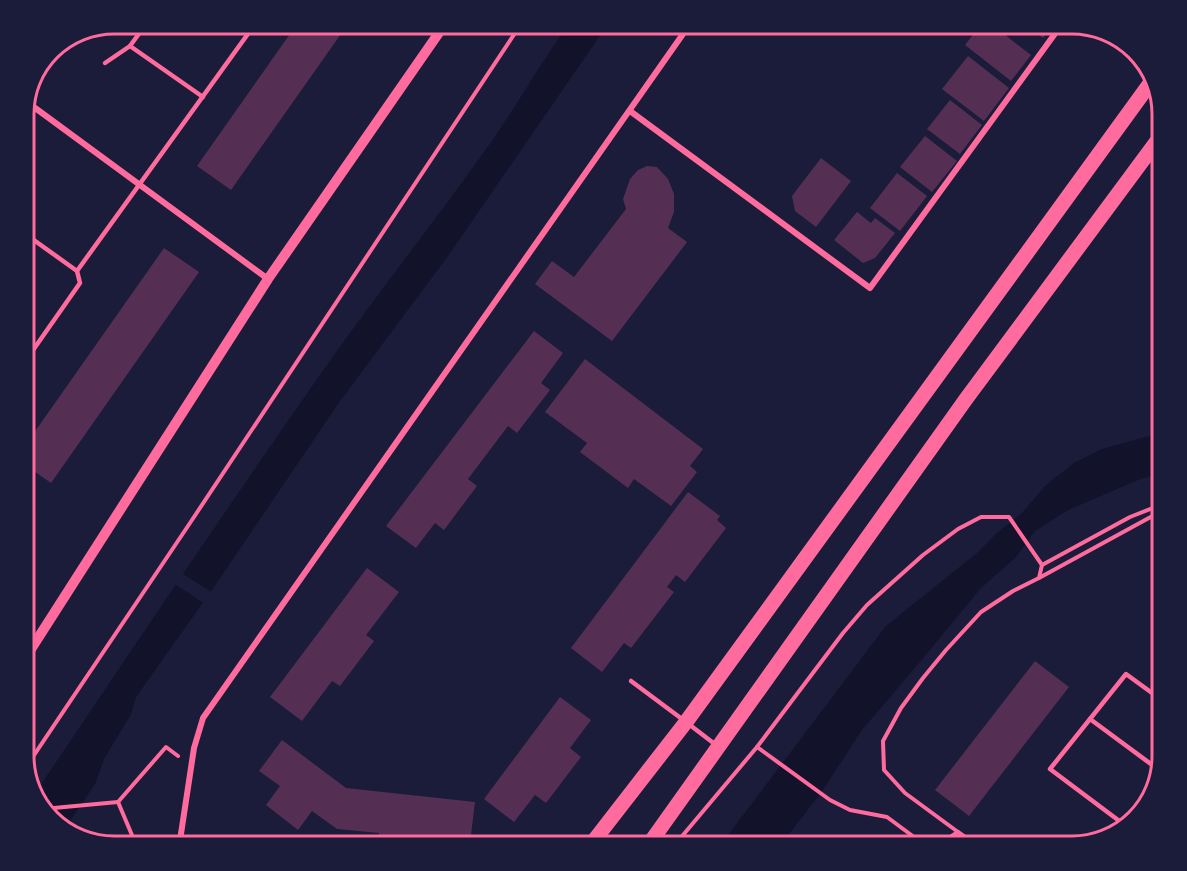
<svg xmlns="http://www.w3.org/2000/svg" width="1187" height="871" font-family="'Roboto Condensed',sans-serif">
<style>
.water{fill:#12122b}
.pier{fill:#1b1b3a}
.building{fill:#542f53}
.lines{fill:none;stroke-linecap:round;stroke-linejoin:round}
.path{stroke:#ff6b9d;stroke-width:4}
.service{stroke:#ff6b9d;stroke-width:4.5}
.minor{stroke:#ff6b9d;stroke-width:6}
.tertiary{stroke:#ff6b9d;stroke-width:10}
.primary{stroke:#ff6b9d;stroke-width:15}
.rim{fill:none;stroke:#ff6b9d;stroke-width:3}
</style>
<rect width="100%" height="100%" fill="#1b1b3a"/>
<g class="water">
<path d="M569 24H608L448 256 340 401 214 587 136 697 131 714 104 759 95 784 64 830 60 828 36 801 34 795C127 657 220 518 315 382 373 299 436 220 494 138 520 100 542 61 569 24Z"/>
<path d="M1163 432V472L1138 480 1068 510 1035 531 1016 557 980 589 925 656 861 731 823 790 789 834 777 847H719L886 626 977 553 996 534 1022 513 1045 486 1074 463 1102 449Z"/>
</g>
<path class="pier" d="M180 572 213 593 205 604 173 583Z"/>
<g class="building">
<path d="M297 24H348L231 190 197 166Z"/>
<path d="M981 24H991L1031 55 1011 81 965 45Z"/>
<path d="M1025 24H1054L1043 38Z"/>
<path d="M968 56 1009 88 984 121 942 89Z"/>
<path d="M950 100 982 125 960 154 927 129Z"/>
<path d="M925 136 957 161 932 192 900 167Z"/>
<path d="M821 158 851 181 816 227 795 211 792 196Z"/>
<path d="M647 166 657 167 668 179 674 194V212L668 228 687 242 612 341 535 284 552 261 574 277 626 209 623 199 630 179 638 170Z"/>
<path d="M897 173 927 196 900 231 870 208Z"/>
<path d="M857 212 871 223 875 218 895 233 875 258 863 263 834 240Z"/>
<path d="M164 248 199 272 51 483 24 464V447Z"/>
<path d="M534 331 563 353 541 383 550 390 517 433 508 426 468 479 477 486 444 530 435 523 416 548 386 526Z"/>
<path d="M585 359 703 449 690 466 697 472 671 506 634 479 628 488 580 452 587 443 545 412Z"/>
<path d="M688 492 720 516 717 520 726 528 685 582 676 575 667 587 674 592 631 648 624 643 602 672 571 648Z"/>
<path d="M367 568 399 592 366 635 374 641 340 686 332 681 302 721 270 697Z"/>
<path d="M1035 661 1069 687 969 816 935 790Z"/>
<path d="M560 697 591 720 570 748 581 757 546 803 535 795 514 822 484 799Z"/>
<path d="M282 740 346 788 475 802 470 843 436 839 435 847H400L378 845 379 833 337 829 312 811 298 830 266 805 280 786 259 771Z"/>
</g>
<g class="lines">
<g class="path">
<path d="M1042 565 1130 517 1163 504"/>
<path d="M1039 578 1158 513 1163 512"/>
<path d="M757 747 830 800 850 810 887 817 918 840 927 844H939L958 832 979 847"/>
<path d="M26 767 190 523 521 24"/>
<path d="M118 802 166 747 178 756"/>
<path d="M118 802 137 847"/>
<path d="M43 809 118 802"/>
<path d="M958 832 905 793 884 770 883 741 901 708 923 678 946 650 981 612 1013 591 1039 578 1042 565"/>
<path d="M678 841 757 747 843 633 867 605 923 555 958 529 981 517H1009L1042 565"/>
</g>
<g class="service">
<path d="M146 24 130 46 203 97"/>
<path d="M105 63 130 46"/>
<path d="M77 271 255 24"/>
<path d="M24 363 80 283 77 271 24 233"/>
<path d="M631 681 686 722 716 745"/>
<path d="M1090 719 1159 770"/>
<path d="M1133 820 1147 803"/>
<path d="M1126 826 1050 769 1126 674 1163 701"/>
</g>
<g class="minor">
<path d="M27 102 268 279"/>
<path d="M630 111 870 288 1062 24"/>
<path d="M179 847 194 748 203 718 690 24"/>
</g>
<path class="tertiary" d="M24 660 268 279 445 24"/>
<g class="primary">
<path d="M589 847 686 722 1154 78"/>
<path d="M647 847 966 399 1163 133"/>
</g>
</g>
<path d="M0 0H1187V871H0ZM114 34H1072A80 80 0 0 1 1152 114V756A80 80 0 0 1 1072 836H114A80 80 0 0 1 34 756V114A80 80 0 0 1 114 34Z" fill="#1b1b3a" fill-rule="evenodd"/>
<path class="rim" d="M114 34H1072A80 80 0 0 1 1152 114V756A80 80 0 0 1 1072 836H114A80 80 0 0 1 34 756V114A80 80 0 0 1 114 34Z"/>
</svg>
